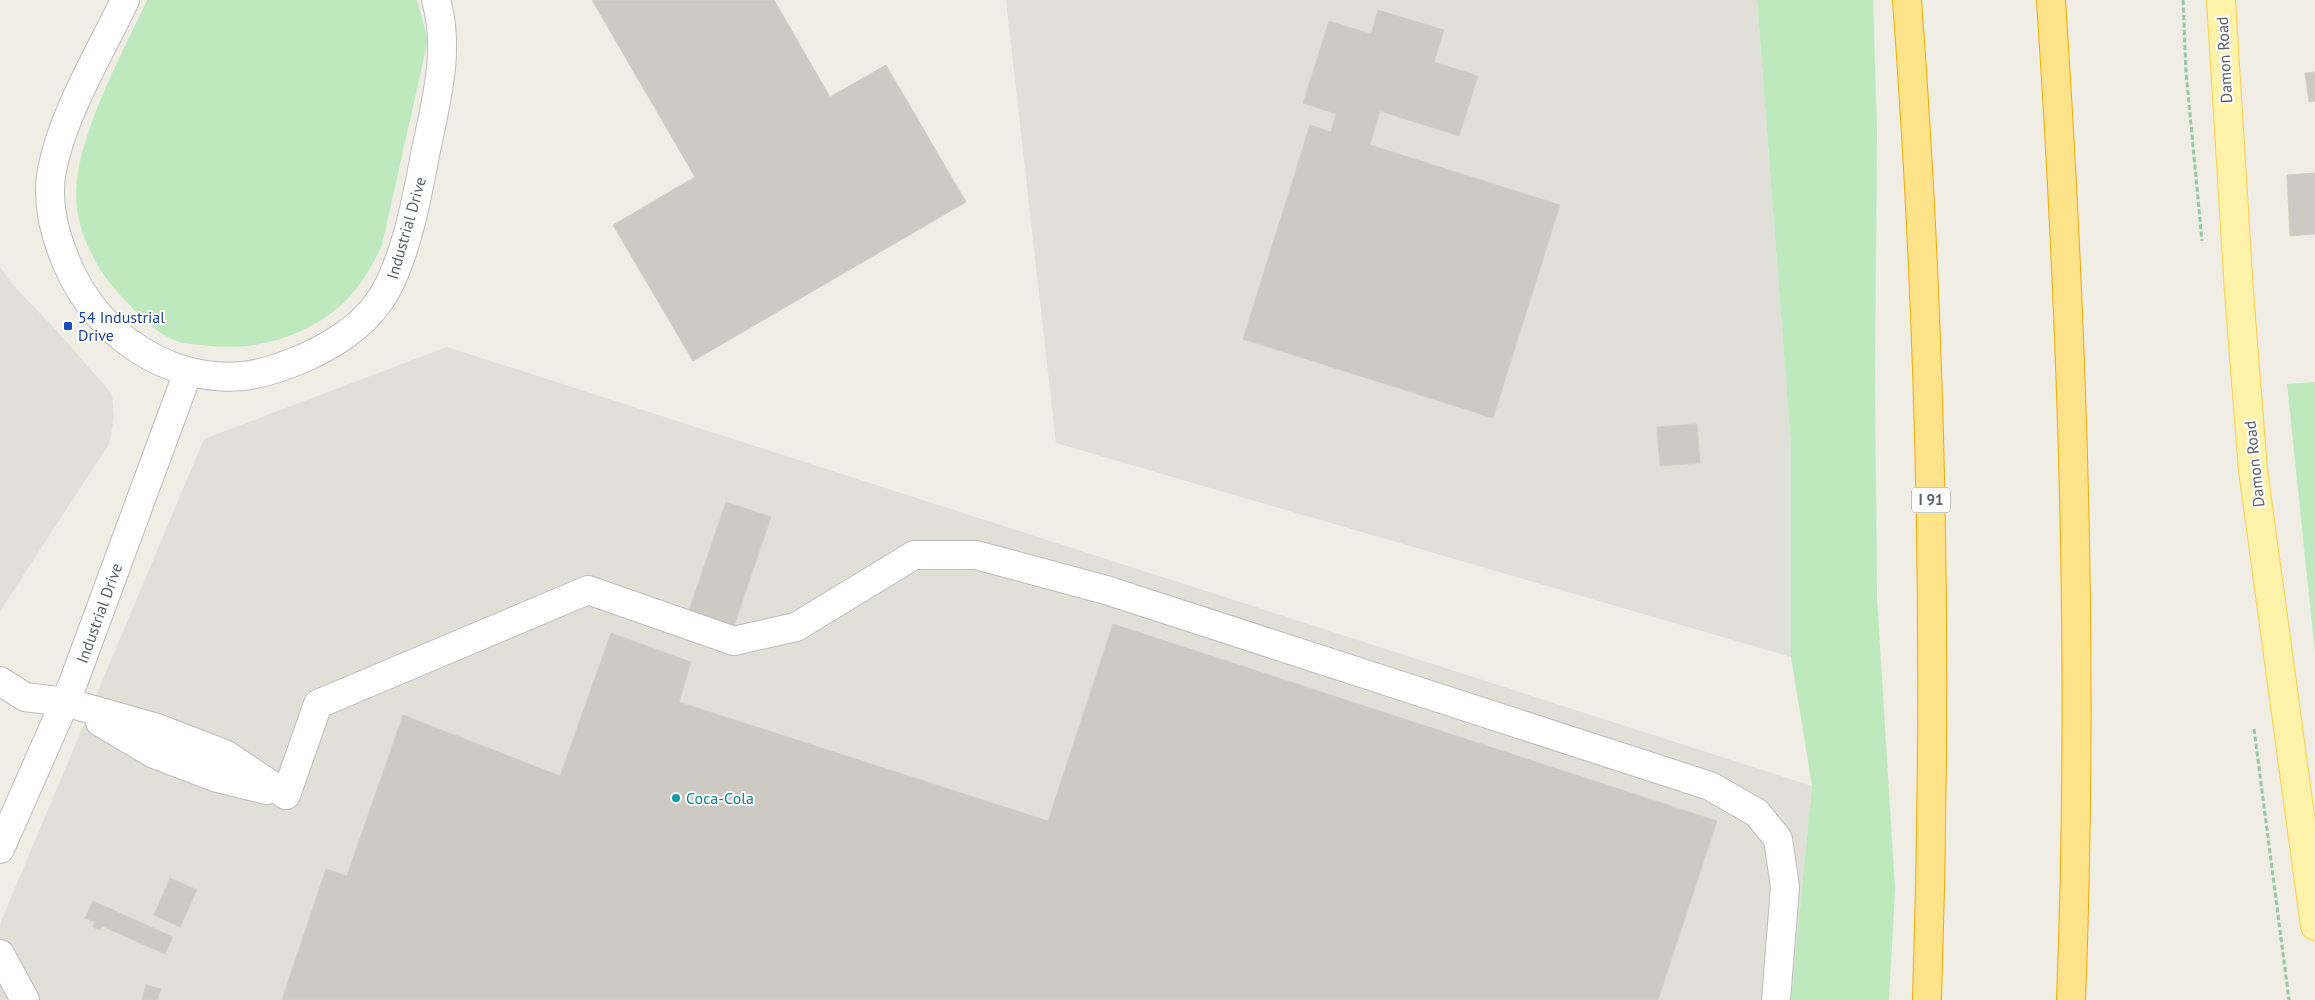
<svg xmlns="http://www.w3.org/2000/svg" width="2315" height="1000" font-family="'PT Sans',sans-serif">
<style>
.industrial{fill:#e0dfd8}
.green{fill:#bee9bf}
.building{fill:#cdcac3;stroke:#d5cfc1}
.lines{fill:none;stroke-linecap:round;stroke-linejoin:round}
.minor-casing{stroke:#b9bcc1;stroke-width:30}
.major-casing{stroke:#fdce50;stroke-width:30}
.highway-casing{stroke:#f3aa00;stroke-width:30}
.path{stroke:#95c8a5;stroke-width:3;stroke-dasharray:5 2.5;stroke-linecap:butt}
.minor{stroke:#fff;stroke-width:28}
.major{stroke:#fff2a9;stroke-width:28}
.highway{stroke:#ffe38b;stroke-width:28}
.transit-dot{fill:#1a4fb4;stroke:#fff;stroke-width:2}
.culture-dot{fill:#0f9aa8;stroke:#fff;stroke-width:2}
.labels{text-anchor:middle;stroke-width:4;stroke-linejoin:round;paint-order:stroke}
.shield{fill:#fff;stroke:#8d9094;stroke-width:1}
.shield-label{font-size:15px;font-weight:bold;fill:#5c6066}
.street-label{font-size:16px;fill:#5c6066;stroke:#fff}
.transit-label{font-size:16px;fill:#164399;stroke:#fff;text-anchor:start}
.culture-label{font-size:16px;fill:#0d838f;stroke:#fff;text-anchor:start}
</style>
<rect width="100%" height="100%" fill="#f0ede4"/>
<g class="industrial">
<path d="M1006 0H1757L1791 446V657L1056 443Z"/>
<path d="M0 267 12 284 57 331 112 394 114 417 109 444 0 611Z"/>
<path d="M447 347 1812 786 1791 1000H0V925L2 919 204 439Z"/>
</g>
<g class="green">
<path d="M147 0H417L428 40 382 245C372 267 358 291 339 307 301 339 251 352 202 345 195 344 186 344 180 342 155 334 138 314 121 296 100 274 81 240 77 209 69 148 122 55 147 0Z"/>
<path d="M1757 0H1873L1877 131 1875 378 1877 597 1895 889 1889 1000H1791L1812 786 1791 657V446Z"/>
<path d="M2315 382V653L2287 384Z"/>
</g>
<g class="building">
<path d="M592 0H774L830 97 886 65 966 202 693 361 613 225 695 177Z"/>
<path d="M1378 10 1444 30 1434 62 1478 76 1459 136 1380 111 1370 145 1560 205 1493 418 1243 339 1310 125 1331 132 1336 114 1303 103 1329 21 1371 34Z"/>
<path d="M2315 72V101L2309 102 2305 73Z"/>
<path d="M2315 173V234L2290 236 2287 175Z"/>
<path d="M1697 424 1700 463 1660 466 1657 427Z"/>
<path d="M726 502 771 517 734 626 689 611Z"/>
<path d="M1113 624 1717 821 1658 1000H282L326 869 347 876 403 715 560 776 611 633 691 662 679 702 1048 821Z"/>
<path d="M170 878 197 890 180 927 154 915Z"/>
<path d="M93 901 173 937 165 954 102 926 100 930 93 927 95 922 85 918Z"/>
<path d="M146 985 161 989 157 1000H142Z"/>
</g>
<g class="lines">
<defs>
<g id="minor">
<path d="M125 0C100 53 60 118 51 176 47 206 56 239 68 266 97 334 168 383 243 376 264 374 285 366 304 358 332 345 359 329 378 303 404 268 417 198 425 155 435 105 451 51 436 0"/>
<path d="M0 681 25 697 65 702 157 728 225 754 286 795"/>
<path d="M100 722 154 754 217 778 267 790"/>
<path d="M286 795 318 704 588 590 734 641 796 627 914 555H976L1106 590 1710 786 1757 813 1778 839 1785 887 1776 1000"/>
<path d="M0 849 72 686 188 372"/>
<path d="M0 954 25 1000"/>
</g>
<path id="major" d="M2221 0 2239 292 2253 470 2315 926"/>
<g id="highway">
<path d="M1907 0C1932 333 1938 666 1927 1000"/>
<path d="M2051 0C2073 333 2084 667 2071 1000"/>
</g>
</defs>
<use href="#minor" class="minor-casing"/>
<use href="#major" class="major-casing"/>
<use href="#highway" class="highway-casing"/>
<g class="path">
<path d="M2183 0 2186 72 2202 241"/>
<path d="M2254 729 2289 1000"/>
</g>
<use href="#minor" class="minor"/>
<use href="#major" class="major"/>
<use href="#highway" class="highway"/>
</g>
<rect class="transit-dot" x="63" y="321" width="10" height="10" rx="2.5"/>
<circle class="culture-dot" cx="676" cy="798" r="5"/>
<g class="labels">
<rect class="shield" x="1912" y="487.5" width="38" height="25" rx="4"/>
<g class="shield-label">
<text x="1931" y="505">I 91</text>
</g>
<g class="street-label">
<text transform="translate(2224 60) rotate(-93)" y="6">Damon Road</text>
<text transform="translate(406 228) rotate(-74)" y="6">Industrial Drive</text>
<text transform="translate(2254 464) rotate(-96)" y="6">Damon Road</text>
<text transform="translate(99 613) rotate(-70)" y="6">Industrial Drive</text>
</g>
<g class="transit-label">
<text x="78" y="323">54 Industrial<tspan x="78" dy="18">Drive</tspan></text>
</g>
<g class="culture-label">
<text x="686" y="804">Coca-Cola</text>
</g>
</g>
</svg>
